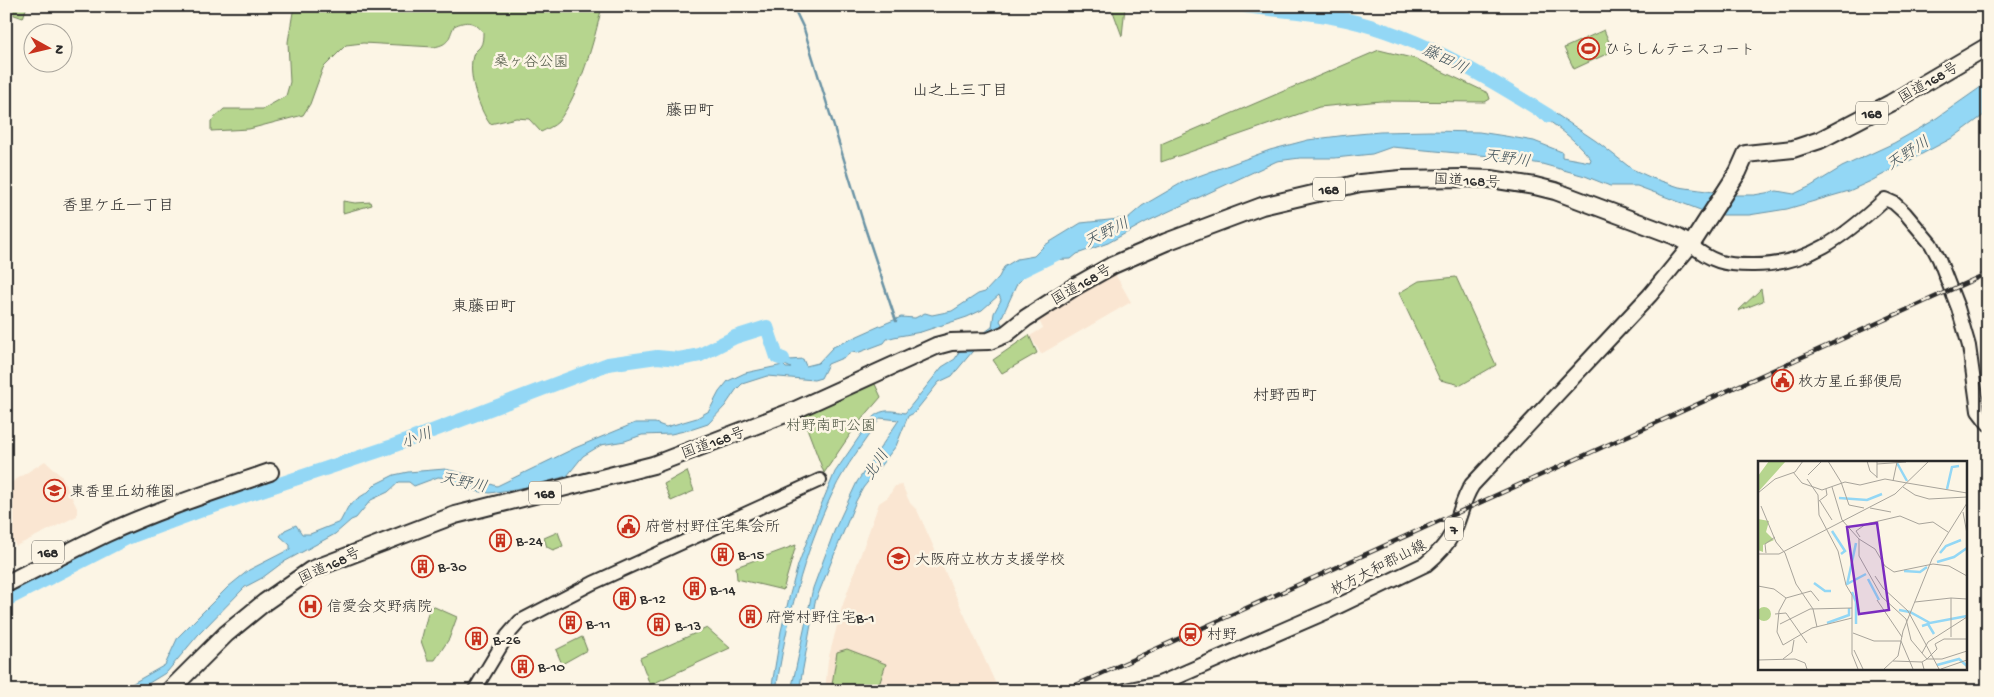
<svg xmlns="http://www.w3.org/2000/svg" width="1994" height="697" font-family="'Gochi Hand','Klee One',sans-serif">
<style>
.built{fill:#fae6d2}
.green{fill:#b6d58e;stroke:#70805c}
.water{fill:#93d7f5;stroke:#6992a4}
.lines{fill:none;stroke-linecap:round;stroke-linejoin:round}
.stream{stroke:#6992a4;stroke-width:2.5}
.river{stroke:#93d7f5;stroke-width:14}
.secondary-casing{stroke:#2b2b2b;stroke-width:16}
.primary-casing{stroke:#2b2b2b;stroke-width:18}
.highway-casing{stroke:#2b2b2b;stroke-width:20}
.secondary{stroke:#fcf5e5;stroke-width:12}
.primary{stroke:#fcf5e5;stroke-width:14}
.highway{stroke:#fcf5e5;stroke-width:16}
.rail-casing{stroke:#2b2b2b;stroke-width:4.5}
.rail{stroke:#fcf5e5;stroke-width:2.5;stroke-dasharray:8;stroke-linecap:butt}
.labels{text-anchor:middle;stroke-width:5;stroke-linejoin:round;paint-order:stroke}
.shield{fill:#fcf5e5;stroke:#6a6863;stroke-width:1}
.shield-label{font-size:14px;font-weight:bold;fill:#2b2b2b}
.poi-label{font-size:15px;fill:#2b2b2b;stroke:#fcf5e5;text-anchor:start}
.park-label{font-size:15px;fill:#4e5644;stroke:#fcf5e5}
.street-label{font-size:15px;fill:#2b2b2b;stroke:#fcf5e5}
.water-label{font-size:16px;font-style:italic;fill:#45565e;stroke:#fcf5e5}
.neighbourhood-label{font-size:16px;fill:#2b2b2b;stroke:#fcf5e5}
.inset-river{fill:none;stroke:#93d7f5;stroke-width:2.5}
.inset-road{fill:none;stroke:#a8a49b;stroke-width:1}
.view{fill:#7b2cbf;fill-opacity:0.15;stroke:#7b2cbf;stroke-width:2.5}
.inset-edge{fill:none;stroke:#2b2b2b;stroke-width:2.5}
</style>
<rect width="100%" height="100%" fill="#fcf5e5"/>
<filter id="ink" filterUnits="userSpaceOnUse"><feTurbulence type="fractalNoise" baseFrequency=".02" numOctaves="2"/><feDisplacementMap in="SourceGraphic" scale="10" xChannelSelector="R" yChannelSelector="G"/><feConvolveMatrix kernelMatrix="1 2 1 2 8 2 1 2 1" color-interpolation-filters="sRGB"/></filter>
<g filter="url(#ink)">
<g class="built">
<path d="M1114 272 1131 302 1041 354 1030 336 1043 328 1037 317Z"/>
<path d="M45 461 62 477 77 508V516L16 546 6 527V486Z"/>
<path d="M902 485 910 503 917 510 999 691H825L828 660 842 607 879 503 888 497 895 486Z"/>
</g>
<g class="green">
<path d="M6 6H27L23 18 6 12Z"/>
<path d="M294 6H602C594 42 580 93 558 122 554 126 547 129 541 132L529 119 516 118 490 124C479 109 466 72 474 53 476 51 478 49 480 47 483 43 483 37 483 32 474 21 467 20 454 26 448 39 450 44 434 47L363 43 346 45 323 68 310 104 303 115 249 129 211 131V121L224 109H263L286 96 290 82 288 42Z"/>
<path d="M1111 6 1125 7 1122 36Z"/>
<path d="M1604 30 1613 51 1574 69 1564 48Z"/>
<path d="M1379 50 1416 59 1488 93 1490 99 1485 102 1381 101 1319 107 1161 162V144Z"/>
<path d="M343 201 355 203 371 202 372 205 343 213Z"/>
<path d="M1456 277 1496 365 1461 385 1440 380 1399 293 1419 281Z"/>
<path d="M1761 289 1763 301 1738 311Z"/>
<path d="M1029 335 1037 353 1002 373 993 360Z"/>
<path d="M874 382 881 397 856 426 824 473 802 415Z"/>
<path d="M687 471 694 491 671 501 664 484Z"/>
<path d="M558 532 563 546 553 550 547 547 544 538Z"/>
<path d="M796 545 783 590 737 579 736 567Z"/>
<path d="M430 605 457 617 449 639 435 660H428L421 641Z"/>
<path d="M707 628 730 648 650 685 640 658Z"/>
<path d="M582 637 587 650 562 664 556 650Z"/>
<path d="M847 649 886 664 877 691H831L837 652Z"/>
</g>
<path class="water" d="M1988 82V112L1954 137 1871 181 1849 191 1787 209 1749 215H1723L1703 211 1637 186H1610L1585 176 1542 164 1490 156 1392 147 1372 154 1335 158H1300L1277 161 1146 222 1108 243 1077 254 1071 259 1040 260 1017 284 1000 321 1002 324 997 331 977 346 952 376 939 382 914 413 908 416 896 446 863 488 856 501 815 602 799 691H791L813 588 835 529 857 482 899 420 880 418C865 442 845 466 833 492 803 555 786 622 776 691H771L781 631 789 598 798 565 816 517 835 472 873 417C883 408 893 411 905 413L942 367 955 359 960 350 992 327 994 313 1001 300 999 295 982 310 967 317 921 332 894 337 887 339 884 343 857 353 852 352 845 357 828 364 821 378 814 380 767 376 742 384 736 390 725 406 708 424 693 429 671 434 642 435 625 441 601 445 583 456 567 476 527 487 490 493 467 490 450 478 438 477 414 486 409 482H399L388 492 371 500 356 518 351 520 335 534 282 563 262 578 245 587 198 635 167 672 136 691H119L165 665 178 637 228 587 249 570 290 549V545L280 536 285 530 296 525 302 534H310L340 522 348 507 357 499 368 492 376 484 394 475 408 472 445 469 470 475 474 479 497 486 575 448 635 423H655L666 427 697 418 709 411 719 392 728 381 745 373 783 365 786 368H791L775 360 771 348 775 346 779 355 789 360 803 359 806 366 818 363 833 347 882 325 901 317 915 318 925 313 932 315 952 311 978 294 985 292 999 277 1004 267 1017 259 1034 256 1045 245 1081 223 1128 218 1142 206 1185 181 1270 150 1308 140 1347 135 1380 132 1431 131 1479 132 1505 136 1534 141 1562 152V157L1590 162 1591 159C1574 138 1553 123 1531 109L1538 102 1596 141 1632 169 1652 178 1679 187 1734 195H1754L1777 191 1794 194 1811 186 1842 167 1894 143 1931 122Z"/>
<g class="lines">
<path class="stream" d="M793 6 804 29 864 225 896 321"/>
<g class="river">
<path d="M1245 6C1274 10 1304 12 1332 17 1411 31 1482 74 1549 116"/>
<path d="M1021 271 1060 252"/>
<path d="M6 600 127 538 205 509 390 447 608 364 657 357 679 359 700 355 735 337 767 327 777 357 783 359"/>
</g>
<defs>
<g id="secondary">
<path d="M1691 245C1712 262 1724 265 1751 265 1808 266 1845 236 1885 199L1894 203 1905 213 1931 244 1939 259 1958 308 1969 346 1978 411 1988 424"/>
<path d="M474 691 507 636 520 621 593 583 820 480"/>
</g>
<path id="primary" d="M1125 691 1159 684 1169 680 1330 610 1426 564C1437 555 1446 546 1452 534 1460 518 1462 500 1472 485L1650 295 1691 245"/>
<g id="highway">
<path d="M6 584C39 567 72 550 105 534 159 509 215 491 270 472"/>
<path d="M169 691 226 634 265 602 311 570 455 515 653 465 793 411 936 346 951 342 989 341 1006 334 1026 318 1074 287 1113 265 1166 242 1262 206 1360 183 1401 179 1462 178 1491 179 1535 186 1555 191 1675 236 1691 245 1738 172 1746 154 1793 149 1820 140 1891 103 1988 46"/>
</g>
</defs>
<use href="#secondary" class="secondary-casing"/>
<use href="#primary" class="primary-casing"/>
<use href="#highway" class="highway-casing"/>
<use href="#secondary" class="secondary"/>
<use href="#primary" class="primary"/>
<use href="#highway" class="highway"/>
<defs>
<path id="rail" d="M1063 691 1988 273"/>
</defs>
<use href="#rail" class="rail-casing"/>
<use href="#rail" class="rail"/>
</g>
</g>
<defs>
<symbol id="stadium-ring" viewBox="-11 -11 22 22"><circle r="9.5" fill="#fcf5e5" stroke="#c8321e" stroke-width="1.5"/><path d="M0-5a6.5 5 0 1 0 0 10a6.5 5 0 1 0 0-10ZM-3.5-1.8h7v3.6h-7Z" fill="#c8321e"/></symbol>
<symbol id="civic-ring" viewBox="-11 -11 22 22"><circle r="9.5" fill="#fcf5e5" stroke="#c8321e" stroke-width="1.5"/><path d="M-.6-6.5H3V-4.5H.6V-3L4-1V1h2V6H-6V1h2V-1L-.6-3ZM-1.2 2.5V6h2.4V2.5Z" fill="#c8321e"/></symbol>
<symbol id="school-ring" viewBox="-11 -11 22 22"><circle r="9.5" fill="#fcf5e5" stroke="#c8321e" stroke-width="1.5"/><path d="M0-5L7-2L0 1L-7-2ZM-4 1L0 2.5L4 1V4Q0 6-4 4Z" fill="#c8321e"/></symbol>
<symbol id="building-ring" viewBox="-11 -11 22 22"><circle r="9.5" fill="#fcf5e5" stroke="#c8321e" stroke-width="1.5"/><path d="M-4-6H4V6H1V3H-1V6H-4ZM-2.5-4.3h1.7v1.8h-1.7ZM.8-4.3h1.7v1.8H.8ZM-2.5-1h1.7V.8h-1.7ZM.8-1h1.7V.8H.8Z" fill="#c8321e"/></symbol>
<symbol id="hospital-ring" viewBox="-11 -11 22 22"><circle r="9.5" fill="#fcf5e5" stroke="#c8321e" stroke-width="1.5"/><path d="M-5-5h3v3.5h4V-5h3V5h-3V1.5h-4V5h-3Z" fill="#c8321e"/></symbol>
<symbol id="station-ring" viewBox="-11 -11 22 22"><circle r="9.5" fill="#fcf5e5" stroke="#c8321e" stroke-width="1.5"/><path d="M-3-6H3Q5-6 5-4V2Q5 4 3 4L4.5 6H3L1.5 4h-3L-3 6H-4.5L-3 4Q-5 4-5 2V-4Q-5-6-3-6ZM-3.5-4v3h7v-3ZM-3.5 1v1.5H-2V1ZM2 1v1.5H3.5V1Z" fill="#c8321e"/></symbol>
</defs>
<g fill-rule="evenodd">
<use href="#stadium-ring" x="1576" y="36" width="25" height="25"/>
<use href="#civic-ring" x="1770" y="368" width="25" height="25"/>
<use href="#school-ring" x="42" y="478" width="25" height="25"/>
<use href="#civic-ring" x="616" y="514" width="25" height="25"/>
<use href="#building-ring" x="488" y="528" width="25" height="25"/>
<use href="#building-ring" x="710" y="542" width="25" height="25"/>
<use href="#school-ring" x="886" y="546" width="25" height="25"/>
<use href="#building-ring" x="410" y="554" width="25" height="25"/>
<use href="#building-ring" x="682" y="576" width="25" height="25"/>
<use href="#building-ring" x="612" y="586" width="25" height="25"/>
<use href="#hospital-ring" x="298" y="594" width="25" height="25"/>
<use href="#building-ring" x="738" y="604" width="25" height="25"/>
<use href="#building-ring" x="558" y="610" width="25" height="25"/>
<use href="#building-ring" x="646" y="612" width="25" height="25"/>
<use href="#station-ring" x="1178" y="622" width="25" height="25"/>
<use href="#building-ring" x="464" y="626" width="25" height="25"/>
<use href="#building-ring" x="510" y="654" width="25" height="25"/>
</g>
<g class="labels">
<g class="shield">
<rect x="1856" y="101.5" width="32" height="23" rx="4"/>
<rect x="1313" y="177.5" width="32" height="23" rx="4"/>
<rect x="529" y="481.5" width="32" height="23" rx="4"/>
<rect x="1445" y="517.5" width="18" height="23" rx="4"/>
<rect x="32" y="540.5" width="32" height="23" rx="4"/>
</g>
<g class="shield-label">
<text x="1872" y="118">168</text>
<text x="1329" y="194">168</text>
<text x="545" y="498">168</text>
<text x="1454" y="534">7</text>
<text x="48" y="557">168</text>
</g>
<g class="poi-label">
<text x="1605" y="54">ひらしんテニスコート</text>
<text x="1798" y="386">枚方星丘郵便局</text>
<text x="70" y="496">東香里丘幼稚園</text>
<text x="645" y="531">府営村野住宅集会所</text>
<text x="516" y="545">B-24</text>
<text x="738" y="559">B-15</text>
<text x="915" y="564">大阪府立枚方支援学校</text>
<text x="438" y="571">B-30</text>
<text x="710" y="594">B-14</text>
<text x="640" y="603">B-12</text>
<text x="327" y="611">信愛会交野病院</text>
<text x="766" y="622">府営村野住宅B-1</text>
<text x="586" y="628">B-11</text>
<text x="675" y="630">B-13</text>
<text x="1207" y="639">村野</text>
<text x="493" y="644">B-26</text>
<text x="538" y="671">B-10</text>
</g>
<g class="park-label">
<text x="531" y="66">桑ヶ谷公園</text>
<text x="831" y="430">村野南町公園</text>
</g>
<g class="street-label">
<text transform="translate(1928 82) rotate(-30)" y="5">国道168号</text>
<text transform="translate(1467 180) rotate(3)" y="5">国道168号</text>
<text transform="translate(1081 284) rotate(-30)" y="5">国道168号</text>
<text transform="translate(713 442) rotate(-20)" y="5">国道168号</text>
<text transform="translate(329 565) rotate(-25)" y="5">国道168号</text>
<text transform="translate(1378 567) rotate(-27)" y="5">枚方大和郡山線</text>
</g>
<g class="water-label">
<text transform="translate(1446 58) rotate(26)" y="6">藤田川</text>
<text transform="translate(1907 152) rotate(-33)" y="6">天野川</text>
<text transform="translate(1507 157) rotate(8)" y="6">天野川</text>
<text transform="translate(1106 231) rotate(-26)" y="6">天野川</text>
<text transform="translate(416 437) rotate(-21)" y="6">小川</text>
<text transform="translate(875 464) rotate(-57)" y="6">北川</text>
<text transform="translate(464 481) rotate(12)" y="6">天野川</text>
</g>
<g class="neighbourhood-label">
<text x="960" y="95">山之上三丁目</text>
<text x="690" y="115">藤田町</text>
<text x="118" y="210">香里ケ丘一丁目</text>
<text x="484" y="311">東藤田町</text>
<text x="1285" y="400">村野西町</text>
</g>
</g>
<g transform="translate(1758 461)">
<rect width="209" height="209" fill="#fcf5e5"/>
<path d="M11 0H28L0 31V15ZM0 58 11 60 8 71 16 79 5 84V91L0 89ZM-1 153a7 7 0 1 1 14 0a7 7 0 1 1-14 0Z" fill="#b6d58e"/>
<path class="inset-river" d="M139 2 149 20M189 28 194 6 201 5M81 37 109 39 124 33M74 70 87 90 83 93M182 92 188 85 203 79M179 101 196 96 209 87M146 110 162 111 169 106M110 118 121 139M56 122 67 130H73M89 123 108 113M89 124 98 82M94 131 98 141V163M141 149 152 151 172 162 209 155M69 162 91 154V147M164 165 170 163 176 173M179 204 201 198 209 205"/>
<path class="inset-road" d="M70 0 83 21 91 44 106 47M109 0 112 10 119 16M119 0V17M119 3 148 1M35 11 44 22 64 29 87 21 102 24 127 18 149 22M50 14 64 0M49 18 60 34 61 54 80 90 88 124 94 134V193L100 208M135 20 139 1M149 22 209 32M74 26 84 59M145 26 157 34 171 38 209 36M0 32 17 18 37 11 45 0M61 40 69 34 68 28M62 40 74 59M3 45 18 81 27 92 38 123 55 148 59 166M112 47 133 51M205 51 209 73M84 59 101 78V95L124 136 148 158 153 179 169 198 164 201 166 208M102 76 98 70 108 63 142 55 161 63 175 61 190 71M101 78 117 88 127 105 136 111 175 103 191 105 209 115M8 92 7 83 17 76M0 93H21L137 33 171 0M117 115 125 127 150 150 181 208M0 125 16 128 28 137 53 130 61 140M28 137 21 150 19 171 25 184 54 167 94 157M193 137 209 138M119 139 144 176M157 141 193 137V176M17 153 28 152 49 182M22 163 52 148 94 147M95 172 116 180H143M209 178H186L177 183 179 188 169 198H184L209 190M143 180 155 208M96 189 105 208M164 192 170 181 209 156M25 198 34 191 36 179M0 199 37 198 47 202 49 208M135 200 164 201M126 208 140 195 145 170 174 98 209 42M183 208 209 199"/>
<path class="view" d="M119 62 131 149 101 153 89 66Z"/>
<rect width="209" height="209" class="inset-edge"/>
</g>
<rect width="1994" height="697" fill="none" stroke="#fcf5e5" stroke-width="25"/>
<rect x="12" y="12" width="1969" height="672" fill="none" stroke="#2b2b2b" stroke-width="2" filter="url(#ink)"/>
<g transform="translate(48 48) rotate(98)"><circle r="24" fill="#fcf5e5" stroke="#a8a49b"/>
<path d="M0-4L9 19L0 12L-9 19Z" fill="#c8321e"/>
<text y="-8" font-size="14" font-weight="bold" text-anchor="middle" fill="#2b2b2b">N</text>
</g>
</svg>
